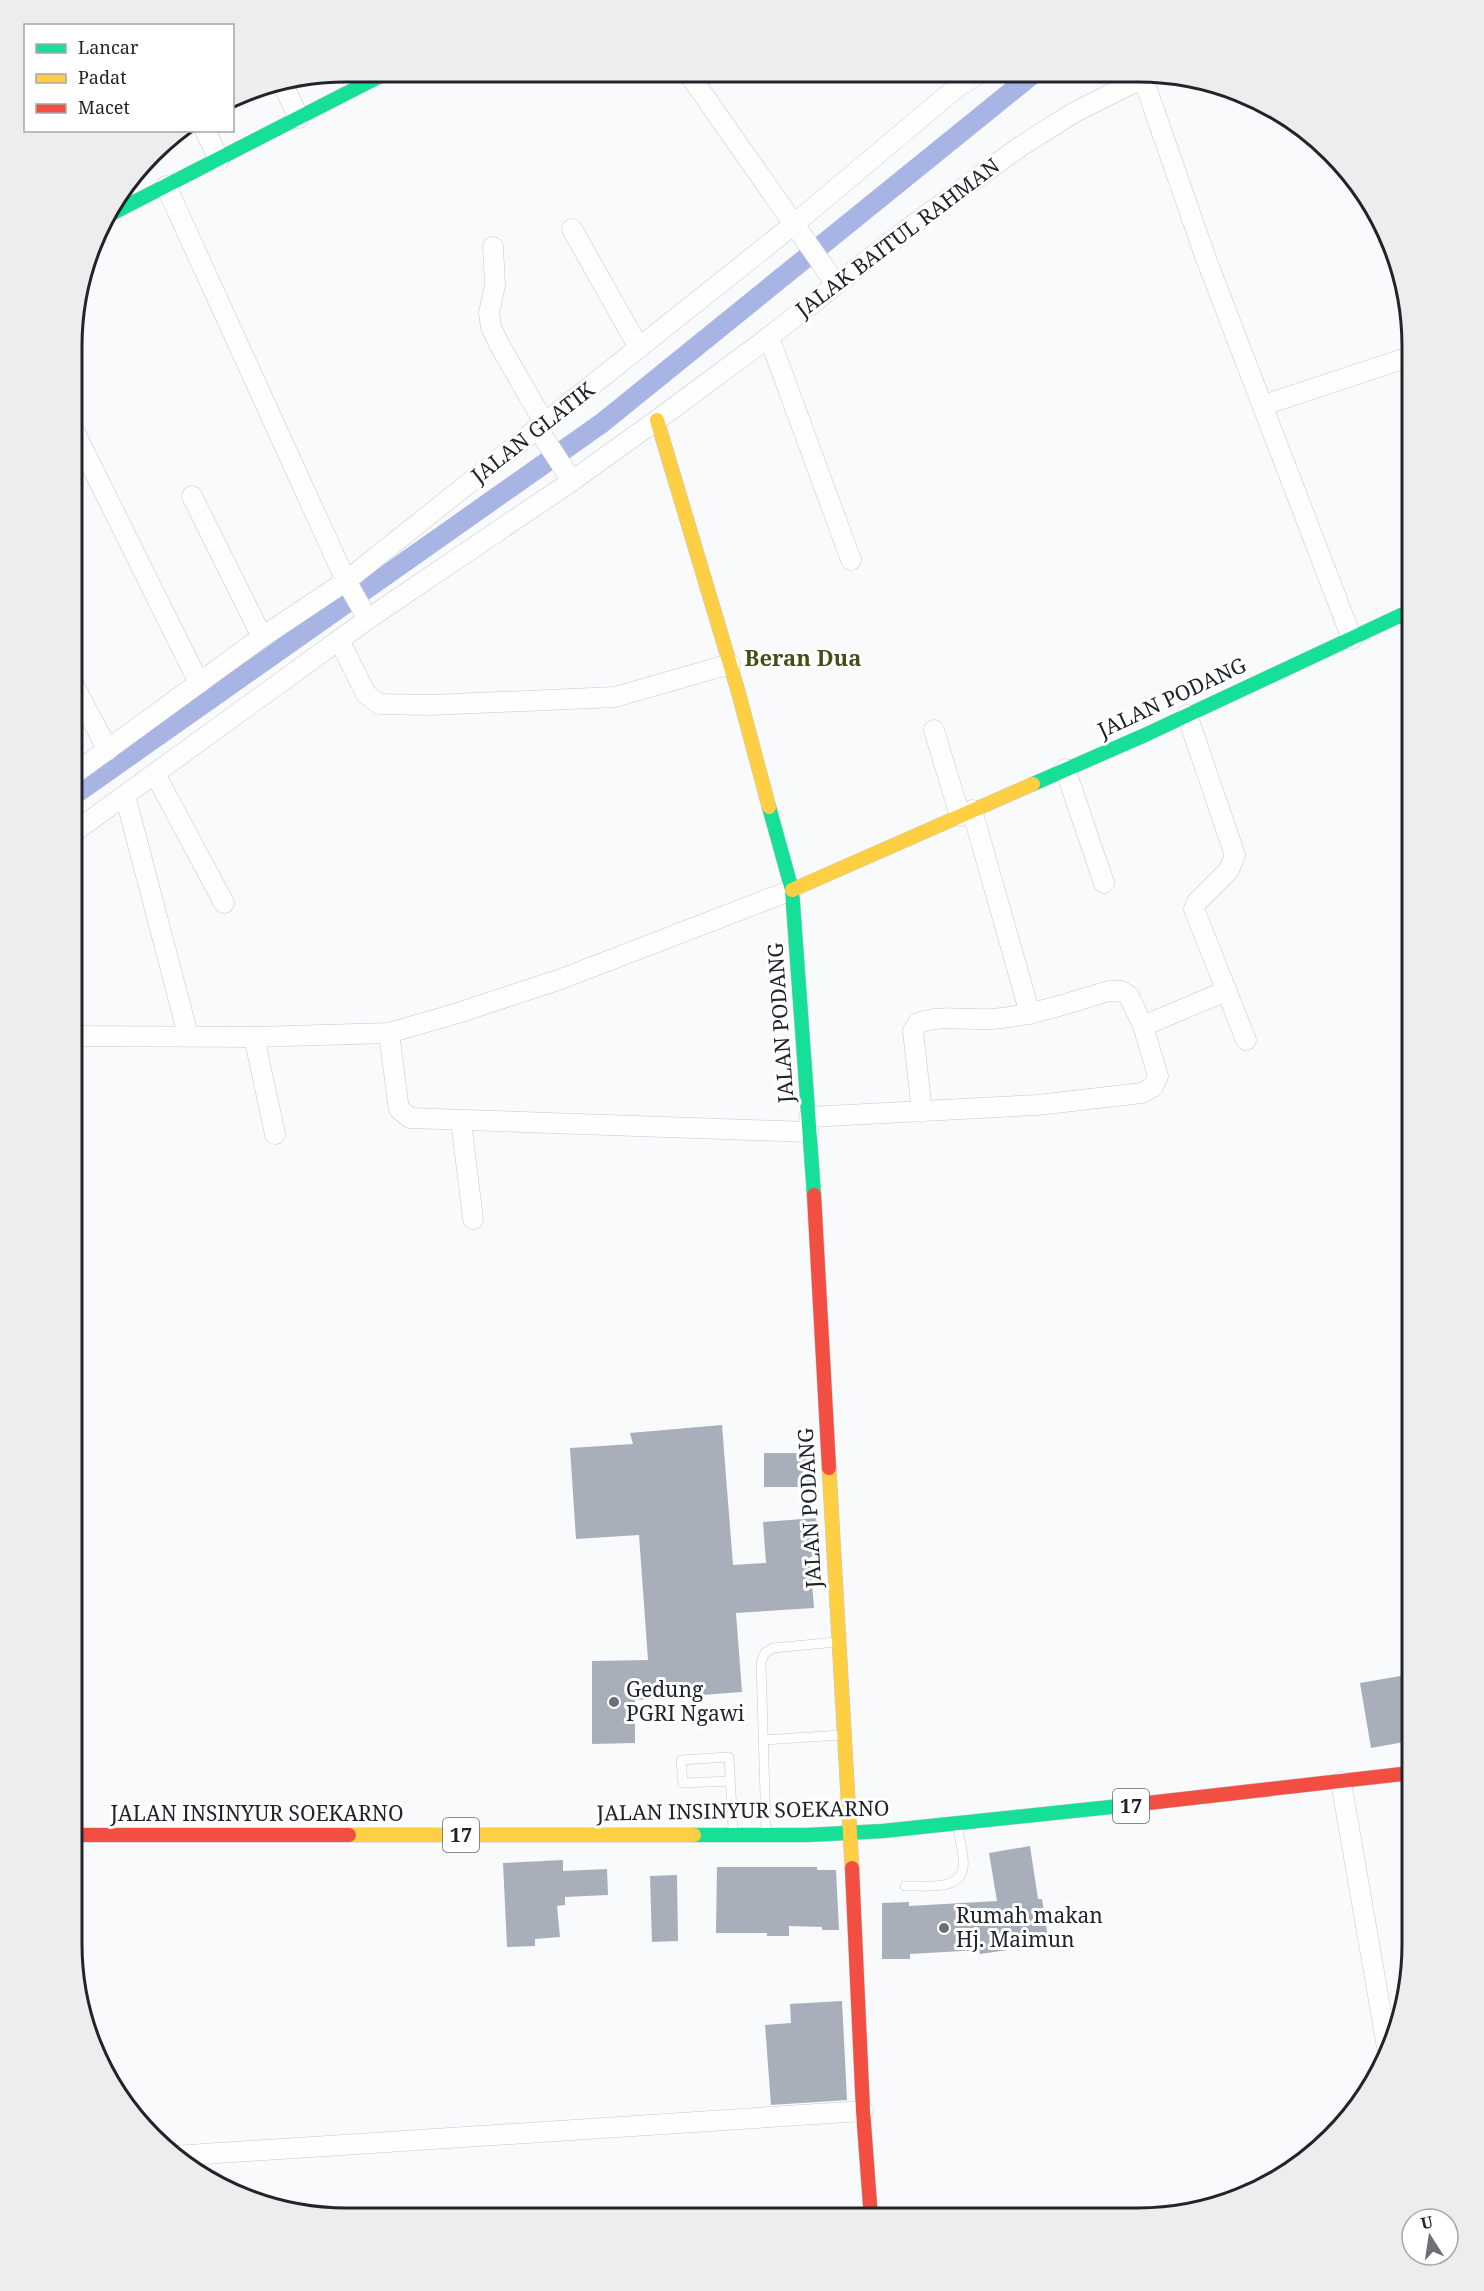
<svg xmlns="http://www.w3.org/2000/svg" width="1484" height="2291" font-family="'Noto Serif',serif">
<style>
.lines{fill:none;stroke-linecap:round;stroke-linejoin:round}
.canal{stroke:#a8b5e4;stroke-width:20}
.building{fill:#a9aebb}
.lane-casing{stroke:#c6c8cd;stroke-width:10}
.street-casing{stroke:#c6c8cd;stroke-width:21}
.fast-casing{stroke:#c6c8cd;stroke-width:15}
.slow-casing{stroke:#c6c8cd;stroke-width:15}
.jam-casing{stroke:#c6c8cd;stroke-width:15}
.lane{stroke:#fefeff;stroke-width:9}
.street{stroke:#fefeff;stroke-width:20}
.fast{stroke:#16e098;stroke-width:14}
.slow{stroke:#ffcf43;stroke-width:14}
.jam{stroke:#f24e42;stroke-width:14}
.poi-dot{fill:#6c6f74;stroke:#fff;stroke-width:2}
.labels{text-anchor:middle;stroke-width:6;stroke-linejoin:round;paint-order:stroke}
.shield{fill:#fff;stroke:#64666b;stroke-width:1.5}
.shield-label{font-size:20px;font-weight:bold;fill:#21242b}
.street-label{font-size:21px;fill:#21242b;stroke:#fff}
.poi-label{font-size:21px;fill:#21242b;stroke:#fff;text-anchor:start}
.neighbourhood-label{font-size:22px;font-weight:bold;fill:#434f18;stroke:#fff}
.rim{fill:none;stroke:#21242b;stroke-width:3}
</style>
<rect width="100%" height="100%" fill="#f8fafc"/>
<g class="lines">
<path class="canal" d="M74 795 602 423 1033 74"/>
</g>
<g class="building">
<path d="M722 1425 733 1565 766 1563 763 1522 816 1518 819 1556 810 1557 814 1608 736 1613 742 1692 635 1700V1743L592 1744V1661L648 1660 639 1535 576 1539 570 1448 633 1444 630 1433Z"/>
<path d="M764 1453H813L815 1487H764Z"/>
<path d="M1412 1674 1411 1725 1401 1726 1404 1742 1371 1748 1360 1683Z"/>
<path d="M1030 1846 1038 1899H1042L1049 1944 980 1954 979 1950 910 1954V1959H882V1903L909 1902V1906L997 1901 989 1853Z"/>
<path d="M563 1860V1871L607 1869 608 1895 565 1897V1905L557 1906 560 1937 535 1939V1946L507 1947 503 1863Z"/>
<path d="M717 1867H817V1870H836L839 1930H822V1927L789 1926V1936H767V1933H716Z"/>
<path d="M677 1875 678 1941 652 1942 650 1876Z"/>
<path d="M842 2001 847 2100 771 2105 765 2025 791 2023 790 2004Z"/>
</g>
<g class="lines">
<defs>
<g id="lane">
<path d="M763 1740 842 1735"/>
<path d="M730 1781 683 1783 681 1760 729 1757 733 1829"/>
<path d="M766 1829 761 1662 765 1653 773 1648 836 1642"/>
<path d="M905 1886C923 1885 959 1892 963 1868 965 1857 960 1841 958 1830"/>
</g>
<g id="street">
<path d="M688 73 836 284"/>
<path d="M1143 78 1205 256 1352 639"/>
<path d="M283 85 299 118"/>
<path d="M205 130 219 160"/>
<path d="M166 186 346 581 368 619"/>
<path d="M572 229 639 348"/>
<path d="M493 247 495 285 489 313 491 327 500 346 545 424"/>
<path d="M769 337 851 560"/>
<path d="M1264 405 1412 356"/>
<path d="M538 429 572 481"/>
<path d="M74 431 199 683"/>
<path d="M192 496 262 637"/>
<path d="M339 640 366 694 379 704 431 705 615 697 730 664"/>
<path d="M74 686 108 750"/>
<path d="M1187 715 1235 855 1229 870 1196 903 1194 909 1246 1040"/>
<path d="M934 730 960 816"/>
<path d="M1065 769 1104 883"/>
<path d="M74 774 262 637 346 581 793 225 956 88 978 74"/>
<path d="M155 774 224 903"/>
<path d="M125 795 188 1035"/>
<path d="M972 810 1030 1014"/>
<path d="M74 832 368 619 572 481 657 420 769 337 906 230 1021 146 1075 112 1151 74"/>
<path d="M389 1033 398 1103 399 1109 410 1118 809 1132"/>
<path d="M73 1036 254 1037 389 1033 458 1013 561 979 792 890"/>
<path d="M254 1037 275 1134"/>
<path d="M922 1112 913 1031 918 1023C941 1014 969 1021 992 1019 1033 1016 1071 1002 1109 991H1121L1129 996 1143 1026"/>
<path d="M809 1117 1037 1105 1142 1093 1153 1087 1158 1076 1143 1026 1226 991"/>
<path d="M461 1121 473 1219"/>
<path d="M1341 1782 1388 2053"/>
<path d="M173 2156 863 2111"/>
</g>
<g id="fast">
<path d="M107 216 388 72"/>
<path d="M1033 784 1145 735 1412 610"/>
<path d="M769 807 792 890 814 1195"/>
<path d="M694 1835H808L883 1831 1139 1804"/>
</g>
<g id="slow">
<path d="M657 420 738 691 769 807"/>
<path d="M792 890 1033 784"/>
<path d="M829 1468 852 1868"/>
<path d="M349 1835H694"/>
</g>
<g id="jam">
<path d="M814 1195 829 1468"/>
<path d="M1139 1804 1411 1773"/>
<path d="M72 1835H349"/>
<path d="M852 1868 863 2111 871 2218"/>
</g>
</defs>
<use href="#lane" class="lane-casing"/>
<use href="#street" class="street-casing"/>
<use href="#fast" class="fast-casing"/>
<use href="#slow" class="slow-casing"/>
<use href="#jam" class="jam-casing"/>
<use href="#lane" class="lane"/>
<use href="#street" class="street"/>
<use href="#fast" class="fast"/>
<use href="#slow" class="slow"/>
<use href="#jam" class="jam"/>
</g>
<g class="poi-dot">
<circle cx="614" cy="1702" r="6"/>
<circle cx="944" cy="1928" r="6"/>
</g>
<g class="labels">
<g class="shield">
<rect x="1113" y="1789" width="36" height="34" rx="4.5"/>
<rect x="443" y="1818" width="36" height="34" rx="4.5"/>
</g>
<g class="shield-label">
<text x="1131" y="1813">17</text>
<text x="461" y="1842">17</text>
</g>
<g class="street-label">
<text transform="translate(898 238) rotate(-37)" y="7">JALAK BAITUL RAHMAN</text>
<text transform="translate(533 433) rotate(-38)" y="7">JALAN GLATIK</text>
<text transform="translate(1172 698) rotate(-25)" y="7">JALAN PODANG</text>
<text transform="translate(781 1023) rotate(-94)" y="7">JALAN PODANG</text>
<text transform="translate(810 1508) rotate(-93)" y="7">JALAN PODANG</text>
<text transform="translate(743 1811) rotate(-1)" y="7">JALAN INSINYUR SOEKARNO</text>
<text x="257" y="1821">JALAN INSINYUR SOEKARNO</text>
</g>
<g class="poi-label">
<text x="626" y="1697">Gedung<tspan x="626" dy="24">PGRI Ngawi</tspan></text>
<text x="956" y="1923">Rumah makan<tspan x="956" dy="24">Hj. Maimun</tspan></text>
</g>
<g class="neighbourhood-label">
<text x="803" y="666">Beran Dua</text>
</g>
</g>
<path d="M0 0H1484V2291H0ZM346 82H1138A264 264 0 0 1 1402 346V1944A264 264 0 0 1 1138 2208H346A264 264 0 0 1 82 1944V346A264 264 0 0 1 346 82Z" fill="#ededee" fill-rule="evenodd"/>
<path class="rim" d="M346 82H1138A264 264 0 0 1 1402 346V1944A264 264 0 0 1 1138 2208H346A264 264 0 0 1 82 1944V346A264 264 0 0 1 346 82Z"/>
<rect x="24" y="24" width="210" height="108" fill="#ffffff" stroke="#a6a7aa" stroke-width="1.5"/>
<rect x="36" y="44" width="30" height="9" fill="#16e098" stroke="#a6a7aa" stroke-width="1.5"/>
<text x="78" y="54" font-size="18" fill="#21242b">Lancar</text>
<rect x="36" y="74" width="30" height="9" fill="#ffcf43" stroke="#a6a7aa" stroke-width="1.5"/>
<text x="78" y="84" font-size="18" fill="#21242b">Padat</text>
<rect x="36" y="104" width="30" height="9" fill="#f24e42" stroke="#a6a7aa" stroke-width="1.5"/>
<text x="78" y="114" font-size="18" fill="#21242b">Macet</text>
<g transform="translate(1430 2237) rotate(348)"><circle r="28" fill="#ffffff" stroke="#a6a7aa" stroke-width="1.5"/>
<path d="M0-4.5L10 22L0 15L-10 22Z" fill="#6c6f74"/>
<text y="-9" font-size="16" font-weight="bold" text-anchor="middle" fill="#21242b">U</text>
</g>
</svg>
